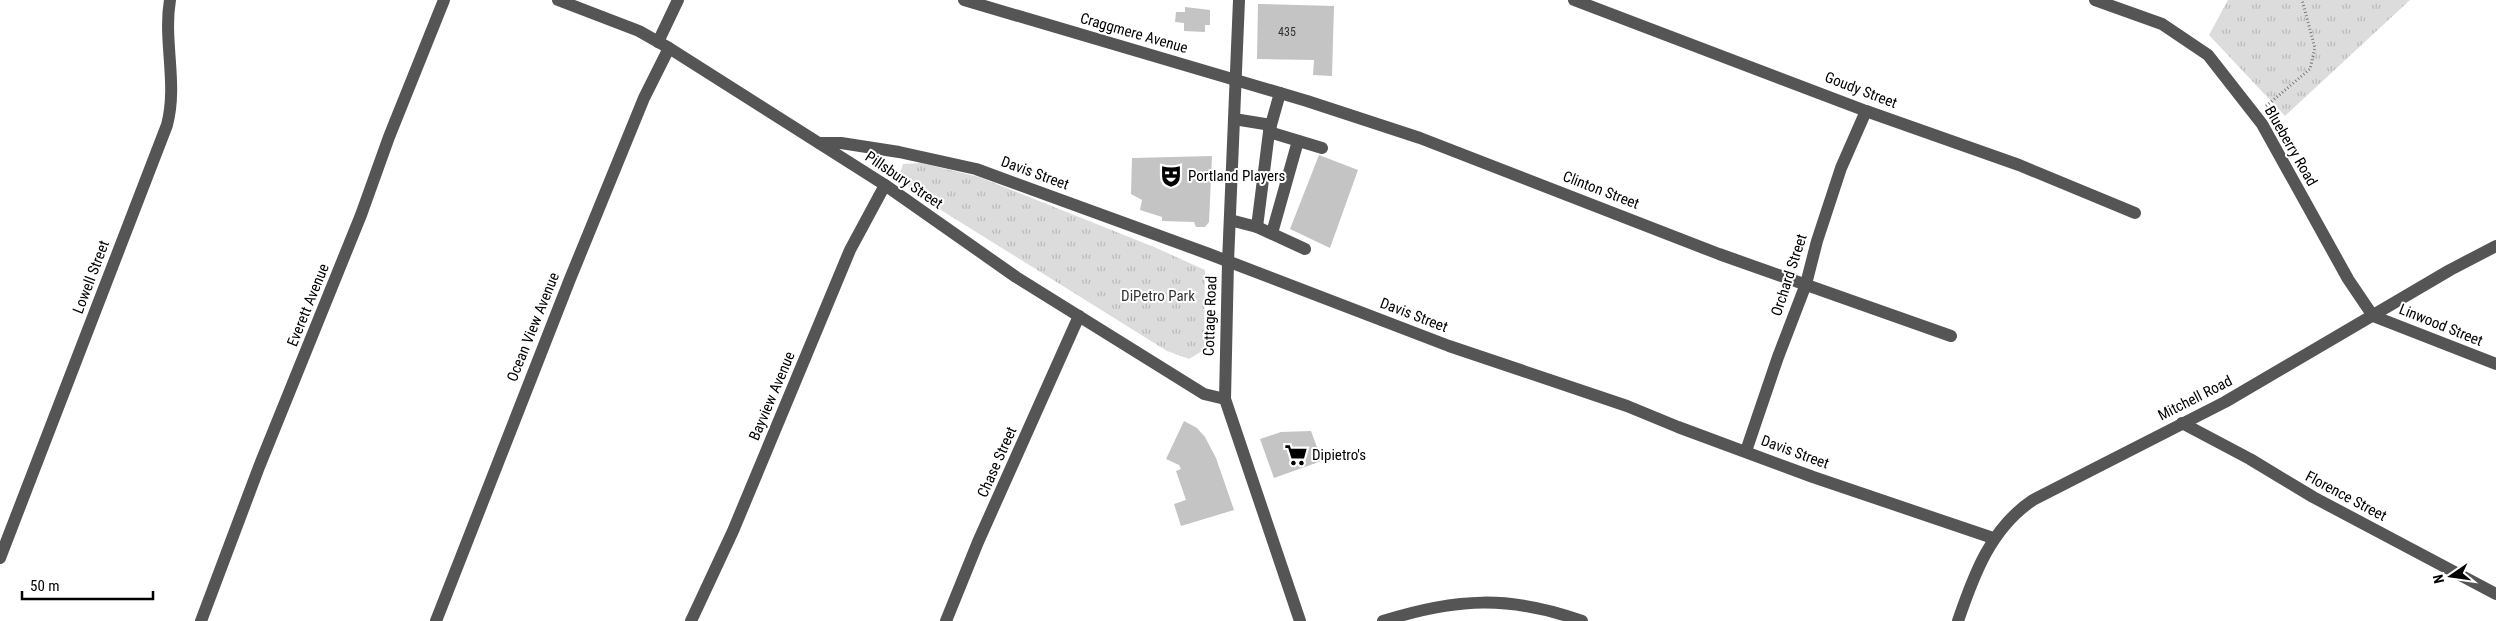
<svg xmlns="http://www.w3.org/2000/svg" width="2496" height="621" font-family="'Roboto Condensed',sans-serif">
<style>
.grass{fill:url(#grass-tufts)}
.building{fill:#c4c4c4}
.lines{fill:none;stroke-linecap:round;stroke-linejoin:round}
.path{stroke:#777;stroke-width:3;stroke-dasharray:1 2.5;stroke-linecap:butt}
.minor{stroke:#555;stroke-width:12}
.labels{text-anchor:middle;stroke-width:4;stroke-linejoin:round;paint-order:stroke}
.number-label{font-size:12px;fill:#313131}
.street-label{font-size:15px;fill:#000;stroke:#fff}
.poi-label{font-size:15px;fill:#000;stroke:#fff;text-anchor:start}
.park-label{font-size:15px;fill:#333;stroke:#fff}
</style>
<defs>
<pattern id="grass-tufts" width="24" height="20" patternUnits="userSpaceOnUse" patternTransform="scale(1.25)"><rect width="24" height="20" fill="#dcdcdc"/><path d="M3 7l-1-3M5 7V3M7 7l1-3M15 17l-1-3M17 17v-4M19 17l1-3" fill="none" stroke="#bbb"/></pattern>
</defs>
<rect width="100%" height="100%" fill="#fff"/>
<g class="grass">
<path d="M2228 0H2410L2285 116 2209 35Z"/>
<path d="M921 163 979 177 1154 247 1205 270 1204 350 1189 359 1167 351 912 192 900 174 903 164Z"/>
</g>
<g class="building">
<path d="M1258 4 1334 6 1332 76 1313 75 1314 60 1257 59Z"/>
<path d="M1185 7 1210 10V25H1205V32L1184 31V23L1175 22 1176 12H1185Z"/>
<path d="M1319 155 1358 170 1330 248 1290 229Z"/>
<path d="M1212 156 1209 222 1205 227H1196L1194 222 1162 221V217L1140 210 1142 200 1131 194 1132 158Z"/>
<path d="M1184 421 1197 428 1205 437 1216 458 1234 510 1181 526 1174 504 1186 500 1176 471 1181 469 1179 465 1166 459Z"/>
<path d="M1311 431 1318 450 1323 449 1327 459 1274 478 1260 439 1281 432Z"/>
</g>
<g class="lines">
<path class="path" d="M2266 106 2310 69 2315 48 2302 0"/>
<g class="minor">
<path d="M558 0 639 31 669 48 885 185 1016 277 1204 394 1225 399"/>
<path d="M964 0 1307 101 1420 138 1719 254 1951 336"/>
<path d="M1239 0 1228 262 1225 399 1300 621"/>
<path d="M1574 0 1866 111 2019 165 2135 213"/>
<path d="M2095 0 2162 24 2208 55 2262 124 2348 279 2373 316 2496 364"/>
<path d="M658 42 678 0"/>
<path d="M1234 119 1271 125"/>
<path d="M1269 132 1322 148"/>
<path d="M819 143H841L899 152 976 169 1209 254 1449 346 1627 406 1678 427 1813 477 1993 538"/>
<path d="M1230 220 1257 227 1305 249"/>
<path d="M1257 227 1269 132 1280 93"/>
<path d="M1272 233 1298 141"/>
<path d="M2182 423 2250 459 2313 497 2496 594"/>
<path d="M1746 451 1778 357 1806 284 1817 241 1841 168 1866 111"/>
<path d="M0 558 167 125C178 84 163 41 170 0"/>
<path d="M201 621 259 467 361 215 389 137 444 0"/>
<path d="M436 621 570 279 644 98 669 48"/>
<path d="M691 621 733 531 850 250 885 185"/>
<path d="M946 621 978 542 1079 316"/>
<path d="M1383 621C1456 598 1510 595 1582 621"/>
<path d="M1958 621C1974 574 1991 528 2033 500L2225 402 2450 270 2496 246"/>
</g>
</g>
<defs>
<symbol id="theatre-bare" viewBox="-9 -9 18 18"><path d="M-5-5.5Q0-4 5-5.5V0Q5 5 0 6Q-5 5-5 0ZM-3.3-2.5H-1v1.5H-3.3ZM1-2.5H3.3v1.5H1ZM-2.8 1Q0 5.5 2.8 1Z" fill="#000" stroke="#fff" stroke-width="2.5" paint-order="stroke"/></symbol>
<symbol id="supermarket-bare" viewBox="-9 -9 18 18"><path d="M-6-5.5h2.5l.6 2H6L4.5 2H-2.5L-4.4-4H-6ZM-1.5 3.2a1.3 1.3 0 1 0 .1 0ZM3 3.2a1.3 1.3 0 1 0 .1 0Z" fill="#000" stroke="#fff" stroke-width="2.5" paint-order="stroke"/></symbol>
</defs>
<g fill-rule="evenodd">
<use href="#theatre-bare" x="1155" y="160" width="32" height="32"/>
<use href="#supermarket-bare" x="1280" y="439" width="32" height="32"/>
</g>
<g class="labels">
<g class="number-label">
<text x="1287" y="36">435</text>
</g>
<g class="street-label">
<text transform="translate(1134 33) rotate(16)" y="5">Craggmere Avenue</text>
<text transform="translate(1861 90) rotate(21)" y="5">Goudy Street</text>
<text transform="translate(2291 146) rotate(60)" y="5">Blueberry Road</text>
<text transform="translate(1035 173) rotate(20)" y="5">Davis Street</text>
<text transform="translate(904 180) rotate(34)" y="5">Pillsbury Street</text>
<text transform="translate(1601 190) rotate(21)" y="5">Clinton Street</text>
<text transform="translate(1789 275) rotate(-72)" y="5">Orchard Street</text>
<text transform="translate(91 277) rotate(-69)" y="5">Lowell Street</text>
<text transform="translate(308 305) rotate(-68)" y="5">Everett Avenue</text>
<text transform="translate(1414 315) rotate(21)" y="5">Davis Street</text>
<text transform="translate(1210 316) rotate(-88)" y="5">Cottage Road</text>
<text transform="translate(2441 325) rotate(22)" y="5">Linwood Street</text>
<text transform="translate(533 327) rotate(-68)" y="5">Ocean View Avenue</text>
<text transform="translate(772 396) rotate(-67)" y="5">Bayview Avenue</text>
<text transform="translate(2195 398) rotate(-27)" y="5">Mitchell Road</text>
<text transform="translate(1795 452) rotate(20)" y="5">Davis Street</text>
<text transform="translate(997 462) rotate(-66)" y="5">Chase Street</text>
<text transform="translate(2346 496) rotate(28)" y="5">Florence Street</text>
</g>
<g class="poi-label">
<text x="1188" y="181">Portland Players</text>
<text x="1312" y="460">Dipietro's</text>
</g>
<g class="park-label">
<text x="1158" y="301">DiPetro Park</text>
</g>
</g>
<g transform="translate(2451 576) rotate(257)" stroke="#ffffff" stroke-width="4" paint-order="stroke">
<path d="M0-4L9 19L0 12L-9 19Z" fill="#000000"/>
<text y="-8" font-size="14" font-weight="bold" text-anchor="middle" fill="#000000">N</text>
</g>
<path d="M22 591v8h131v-8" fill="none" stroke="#000000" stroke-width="2.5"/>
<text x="30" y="591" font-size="15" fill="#000000" stroke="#ffffff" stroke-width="4" paint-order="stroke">50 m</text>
</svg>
